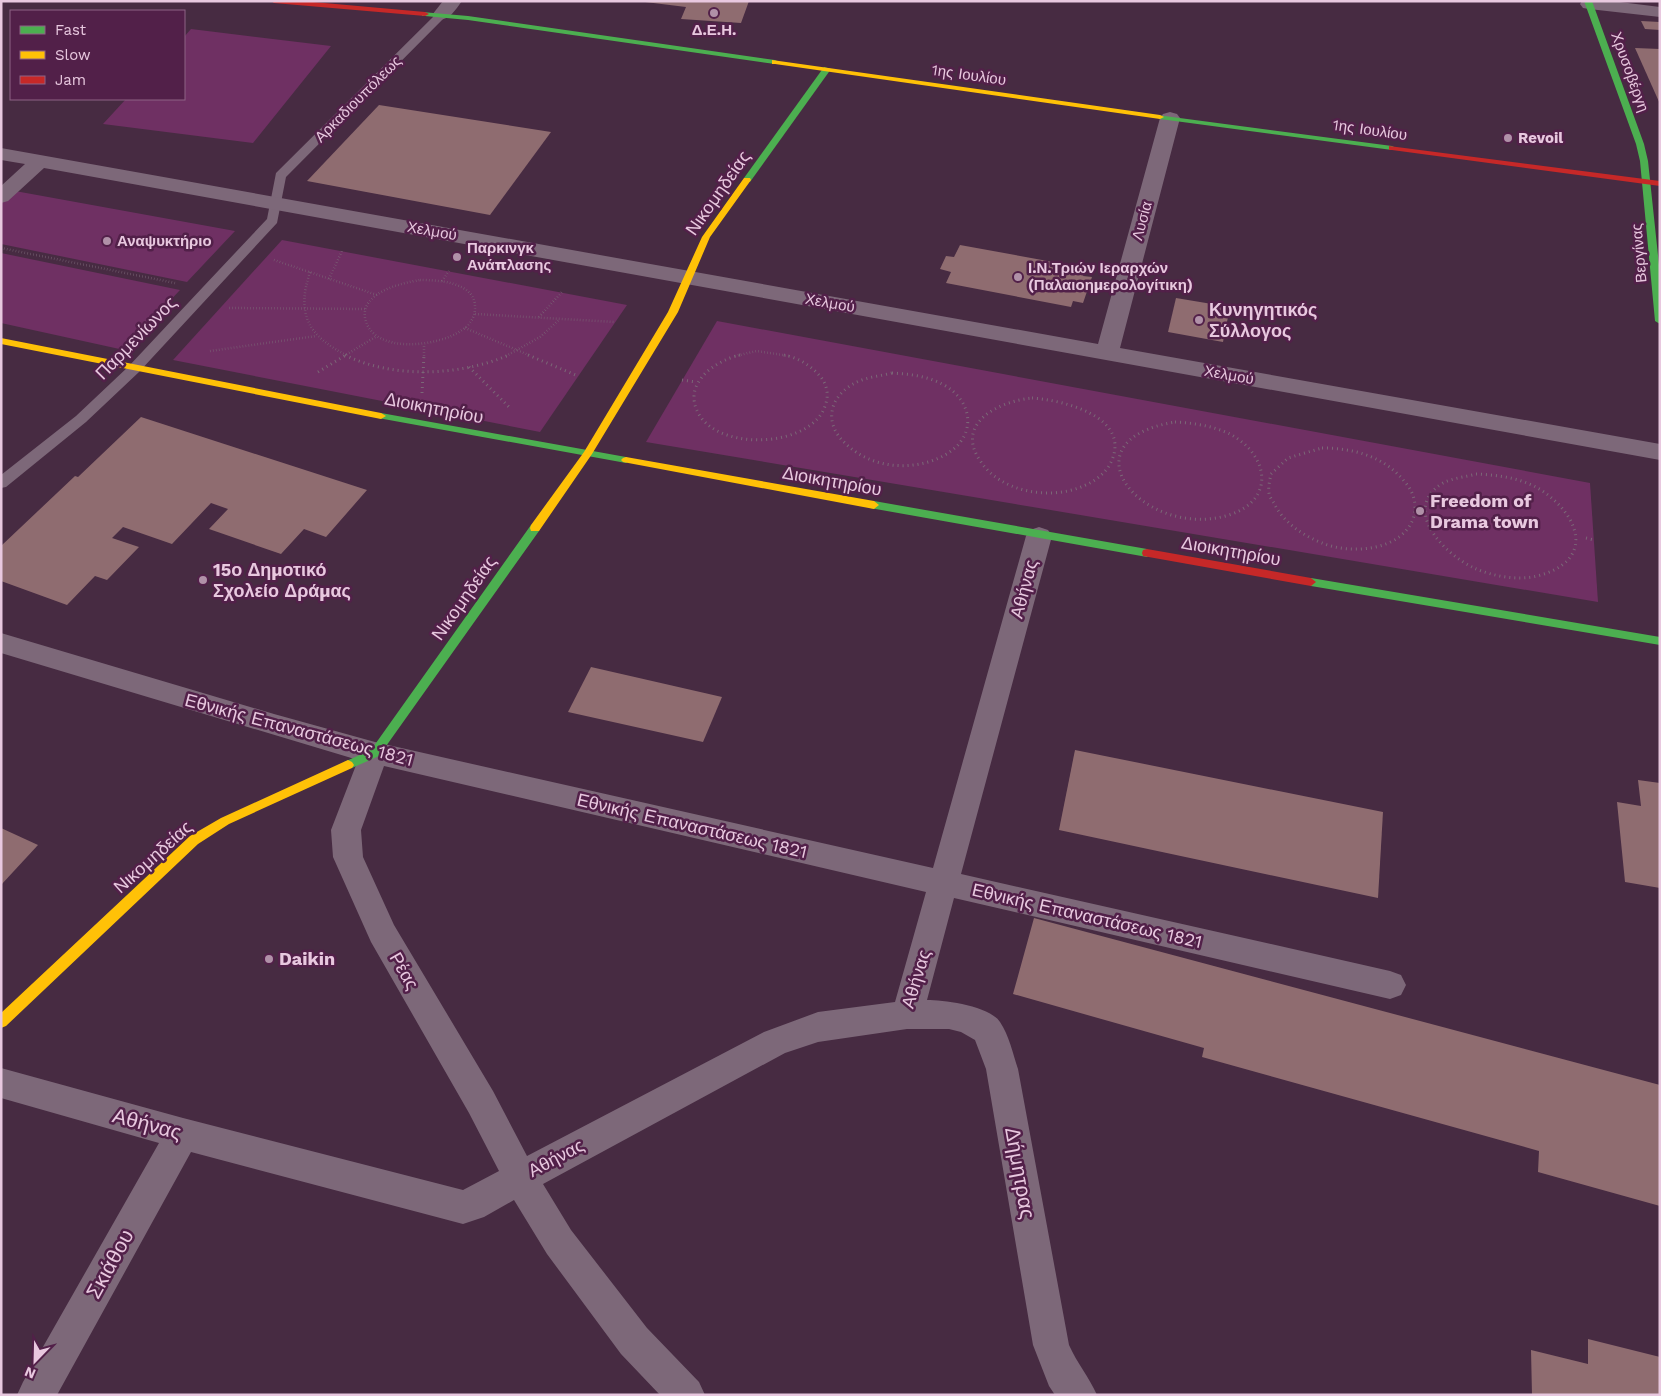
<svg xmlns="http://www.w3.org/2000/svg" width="1661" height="1396" font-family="'Work Sans',sans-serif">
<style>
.green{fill:#6f3063}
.building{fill:#8f6c70}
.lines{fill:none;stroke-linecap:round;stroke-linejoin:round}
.path-far1{stroke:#7b6777;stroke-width:2.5;stroke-dasharray:0.5 2.5;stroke-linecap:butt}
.path{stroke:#7b6777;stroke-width:3;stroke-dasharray:1 4;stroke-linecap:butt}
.lane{fill:#7d6879;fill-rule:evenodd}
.street{fill:#7d6879;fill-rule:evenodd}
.fast{fill:#4caf50;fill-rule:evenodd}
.slow{fill:#ffc107;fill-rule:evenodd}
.jam{fill:#c62828;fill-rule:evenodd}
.poi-dot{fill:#b091a8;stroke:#522049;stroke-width:2}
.labels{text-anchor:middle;stroke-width:5;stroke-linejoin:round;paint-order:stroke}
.far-poi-label{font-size:15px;font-weight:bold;fill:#e8c8df;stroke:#522049;text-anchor:start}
.far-street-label{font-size:15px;fill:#e8c8df;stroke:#522049}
.street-label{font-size:18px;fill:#e8c8df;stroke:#522049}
.poi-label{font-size:18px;font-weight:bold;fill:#e8c8df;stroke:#522049;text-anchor:start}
.near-street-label{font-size:21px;fill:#e8c8df;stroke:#522049}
</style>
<rect width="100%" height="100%" fill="#472b42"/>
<g class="green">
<path d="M191 29 331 46 253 143 103 124 126 99H184V37Z"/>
<path d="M15 191 235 231 187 282 1 244V203Z"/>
<path d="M282 240 627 305 540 432 173 360Z"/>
<path d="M1 253 180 290 124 350 1 323Z"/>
<path d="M717 321 1590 483 1598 602 646 442Z"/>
</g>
<g class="building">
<path d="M637 1H749L741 23 681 19 686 7Z"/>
<path d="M1641 21 1660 22V30L1645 29Z"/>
<path d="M1635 48 1660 49V104Z"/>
<path d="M379 105 551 132 490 215 307 181Z"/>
<path d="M960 245 1086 268 1083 276 1092 277 1083 303 1073 301 1071 307 946 283 951 272 940 269 946 256 954 257Z"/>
<path d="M1176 298 1230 307 1223 342 1168 332Z"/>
<path d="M141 417 367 490 326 537 304 529 281 554 209 529 228 509 211 503 172 544 123 527 112 538 139 547 107 580 95 576 67 605 1 581V546L75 476 78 477Z"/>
<path d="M591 667 722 697 703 742 568 712Z"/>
<path d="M1075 750 1383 812 1378 898 1059 830Z"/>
<path d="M1638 780 1660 783V888L1625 882 1617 802 1641 806Z"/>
<path d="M1 828 38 845 1 885Z"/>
<path d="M1034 918 1660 1085V1206L1538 1172 1539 1151 1202 1057 1204 1048 1013 994Z"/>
<path d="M1588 1339 1660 1357V1395H1532L1531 1350 1588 1364Z"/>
</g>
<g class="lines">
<g class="path-far1">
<path d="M1 248 175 283"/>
<path d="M274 260 377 295"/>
<path d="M310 272C296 315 308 336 348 356"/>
<path d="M329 279 342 251"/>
<path d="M420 280C438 280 476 282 475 308 475 317 470 325 462 330 439 347 372 355 365 318 361 292 402 283 420 280Z"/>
<path d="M442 281 449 271"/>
<path d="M229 308 366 309"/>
<path d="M475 314 615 322"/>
<path d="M539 317 562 292"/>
<path d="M465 328 531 356"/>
<path d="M210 351 316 336"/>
<path d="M344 356 377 336"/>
<path d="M424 356V344"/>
<path d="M506 356 540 337 560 319"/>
<path d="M735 356 757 351 789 356"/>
</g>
<g class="path">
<path d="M345 355C393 379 460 376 509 355"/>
<path d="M528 355 578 376"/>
<path d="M740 355C714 361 680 385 700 416 723 452 815 447 826 403 829 393 826 382 819 375 810 365 797 357 783 355"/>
<path d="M469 367 509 407"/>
<path d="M318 372 346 355"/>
<path d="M892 373C909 374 928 376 944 385 974 402 977 437 945 455 914 472 872 469 846 444 835 434 829 422 833 407 836 397 845 388 855 383 866 377 881 376 892 373Z"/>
<path d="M682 380 696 382"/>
<path d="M422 393 424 355"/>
<path d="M1032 398C1062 400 1130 416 1112 460 1106 474 1094 482 1081 487 1049 500 1001 492 981 462 953 423 1000 401 1032 398Z"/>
<path d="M1175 422C1194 423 1213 426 1230 434 1269 455 1276 500 1229 515 1144 541 1060 441 1175 422Z"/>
<path d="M1322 448C1352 448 1384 456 1404 481 1413 491 1417 502 1414 516 1404 551 1351 555 1322 543 1302 535 1283 522 1274 503 1272 500 1269 496 1269 493 1268 487 1270 479 1271 474L1288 458Z"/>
<path d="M1476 474C1498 475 1522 478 1541 490 1582 517 1594 562 1537 576 1517 581 1492 576 1474 568 1444 554 1400 509 1443 483 1452 478 1466 477 1476 474Z"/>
<path d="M1586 538 1594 540"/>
</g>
<path class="lane" d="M441 12 446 15 445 17 286 177 277 223 139 372 86 422 6 487 1 488V475L76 416 129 366 203 287 267 219 276 173 437 13Z"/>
<g class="street">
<path d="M443 1H462C454 12 448 22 435 19L432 15Z"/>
<path d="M1582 1H1612L1660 7V17L1589 9 1583 8 1580 4Z"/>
<path d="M1170 112 1177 114 1180 118 1120 348 1660 444V460L44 168 8 201 1 203V186L25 164 1 160V148L1098 344 1160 118 1163 114Z"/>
<path d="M1039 527 1048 530 1052 536 961 874 1390 971 1401 975 1406 985 1401 995 1390 999 954 898 927 1000C944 1000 990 1006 1000 1022 1009 1035 1013 1054 1018 1069L1069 1345C1077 1363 1089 1377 1097 1395H1055L1049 1386 1033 1345 986 1069 975 1040 961 1032 949 1029H907L818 1042 785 1053 543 1184 571 1230 647 1328 699 1382 705 1395H660L621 1354 547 1254 514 1200 484 1217 463 1224 191 1152 57 1395H17L23 1382 159 1143 1 1098V1068L183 1118 463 1190 499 1171 469 1113 371 942 333 857 331 830 358 760 1 653V633L274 714 375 742 933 868 1026 536 1030 530ZM384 766 926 892 895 1002 818 1012 764 1032 527 1156 493 1091 394 925 363 857 361 830Z"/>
</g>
<g class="fast">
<path d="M1584 1H1592L1644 144 1648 161 1660 274V324L1655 321 1640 161 1636 144Z"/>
<path d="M422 12 468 16 775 60 779 62 775 64 468 20 425 16H422Z"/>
<path d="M824 67 831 69 750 182H744V178Z"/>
<path d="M1157 115 1392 146 1396 148 1392 150 1160 119 1156 117Z"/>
<path d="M381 413 626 457 631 460 626 463 378 418 376 416Z"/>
<path d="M874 501 1147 549 1152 553 1147 557 870 508 869 505 870 502Z"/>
<path d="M535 524 539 525 540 528 539 531 379 756 352 768H344L342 765 344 762 371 750 531 525Z"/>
<path d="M1311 578 1660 637V645L1311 586 1306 582Z"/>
</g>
<g class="slow">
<path d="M772 60 1160 115 1164 117 1160 119 775 64H772Z"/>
<path d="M744 178H750L751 180 710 237 678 312 592 454 539 531H531L530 528 531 525 584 452 668 312 702 237Z"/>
<path d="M1 338 381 413 386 416 381 419 1 344Z"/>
<path d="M626 457 874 501 879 505 874 509 623 462 621 460 623 458Z"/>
<path d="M348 760 352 762 354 765 352 768 229 824 198 844 6 1026 1 1028V1013L190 836 221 818Z"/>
</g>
<g class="jam">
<path d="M271 1H302L425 12 429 14 425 16 274 3Z"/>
<path d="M1389 146 1660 181V186L1392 150H1389Z"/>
<path d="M1147 549 1311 578 1316 582 1311 586 1143 556 1142 553 1143 550Z"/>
</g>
</g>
<g class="poi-dot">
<circle cx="714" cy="13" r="5"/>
<circle cx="1508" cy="138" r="5"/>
<circle cx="107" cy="241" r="5"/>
<circle cx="457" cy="257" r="5"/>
<circle cx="1018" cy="277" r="5"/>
<circle cx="1199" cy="320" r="5"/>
<circle cx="1420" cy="511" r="5"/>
<circle cx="203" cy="580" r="5"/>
<circle cx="269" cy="959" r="5"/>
</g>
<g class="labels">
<g class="far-poi-label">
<text x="714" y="35" text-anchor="middle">Δ.Ε.Η.</text>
<text x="1518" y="143">Revoil</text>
<text x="117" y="246">Αναψυκτήριο</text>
<text x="467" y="253">Παρκινγκ<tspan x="467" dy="17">Ανάπλασης</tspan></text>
<text x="1028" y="273">Ι.Ν.Τριών Ιεραρχών<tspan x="1028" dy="17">(Παλαιοημερολογίτικη)</tspan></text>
</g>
<g class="far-street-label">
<text transform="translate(1630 72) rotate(70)" y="5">Χρυσοβέργη</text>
<text transform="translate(969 75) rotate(8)" y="5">1ης Ιουλίου</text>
<text transform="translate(358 99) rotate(-45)" y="5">Αρκαδιουπόλεως</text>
<text transform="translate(1370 130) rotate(8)" y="5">1ης Ιουλίου</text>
<text transform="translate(1142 221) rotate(-75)" y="5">Λυσία</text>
<text transform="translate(432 231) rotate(10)" y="5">Χελμού</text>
<text transform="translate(1639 253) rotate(-95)" y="5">Βεργίνας</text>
<text transform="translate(830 303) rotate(10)" y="5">Χελμού</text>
<text transform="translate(1229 375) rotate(10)" y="5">Χελμού</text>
</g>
<g class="street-label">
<text transform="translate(718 193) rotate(-55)" y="6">Νικομηδείας</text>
<text transform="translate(136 338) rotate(-46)" y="6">Παρμενίωνος</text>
<text transform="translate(434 408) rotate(11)" y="6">Διοικητηρίου</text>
<text transform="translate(832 481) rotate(10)" y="6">Διοικητηρίου</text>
<text transform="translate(1231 551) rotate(10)" y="6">Διοικητηρίου</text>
<text transform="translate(1024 589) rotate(-75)" y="6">Αθήνας</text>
<text transform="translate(464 598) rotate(-55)" y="6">Νικομηδείας</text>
<text transform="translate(299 730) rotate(15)" y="6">Εθνικής Επαναστάσεως 1821</text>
<text transform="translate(692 826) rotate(13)" y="6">Εθνικής Επαναστάσεως 1821</text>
<text transform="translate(153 857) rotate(-42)" y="6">Νικομηδείας</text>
<text transform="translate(1087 916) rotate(13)" y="6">Εθνικής Επαναστάσεως 1821</text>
<text transform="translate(404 971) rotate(60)" y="6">Ρέας</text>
<text transform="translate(916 979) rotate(-73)" y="6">Αθήνας</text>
<text transform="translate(556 1158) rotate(-28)" y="6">Αθήνας</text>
</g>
<g class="poi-label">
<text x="1209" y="316">Κυνηγητικός<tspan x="1209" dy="21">Σύλλογος</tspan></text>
<text x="1430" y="507">Freedom of<tspan x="1430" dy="21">Drama town</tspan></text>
<text x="213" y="576">15ο Δημοτικό<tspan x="213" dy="21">Σχολείο Δράμας</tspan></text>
<text x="279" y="965">Daikin</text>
</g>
<g class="near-street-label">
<text transform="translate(147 1124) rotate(15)" y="7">Αθήνας</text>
<text transform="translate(1020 1173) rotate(80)" y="7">Δήμητρας</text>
<text transform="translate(110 1264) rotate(-61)" y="7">Σκιάθου</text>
</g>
</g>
<rect width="1661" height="1396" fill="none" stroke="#e8c8df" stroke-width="5"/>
<rect x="10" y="10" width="175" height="90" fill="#522049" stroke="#8e6385"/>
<rect x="20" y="26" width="25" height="8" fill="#4caf50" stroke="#8e6385"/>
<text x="55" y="35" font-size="15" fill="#e8c8df">Fast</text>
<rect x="20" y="51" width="25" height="8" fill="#ffc107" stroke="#8e6385"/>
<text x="55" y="60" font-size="15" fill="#e8c8df">Slow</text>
<rect x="20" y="76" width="25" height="8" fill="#c62828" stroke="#8e6385"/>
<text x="55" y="85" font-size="15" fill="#e8c8df">Jam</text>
<g transform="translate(35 1361) rotate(203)" stroke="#522049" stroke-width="4" paint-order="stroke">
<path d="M0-4L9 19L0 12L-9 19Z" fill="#e8c8df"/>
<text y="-8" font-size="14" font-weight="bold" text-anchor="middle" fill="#e8c8df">N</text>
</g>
</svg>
